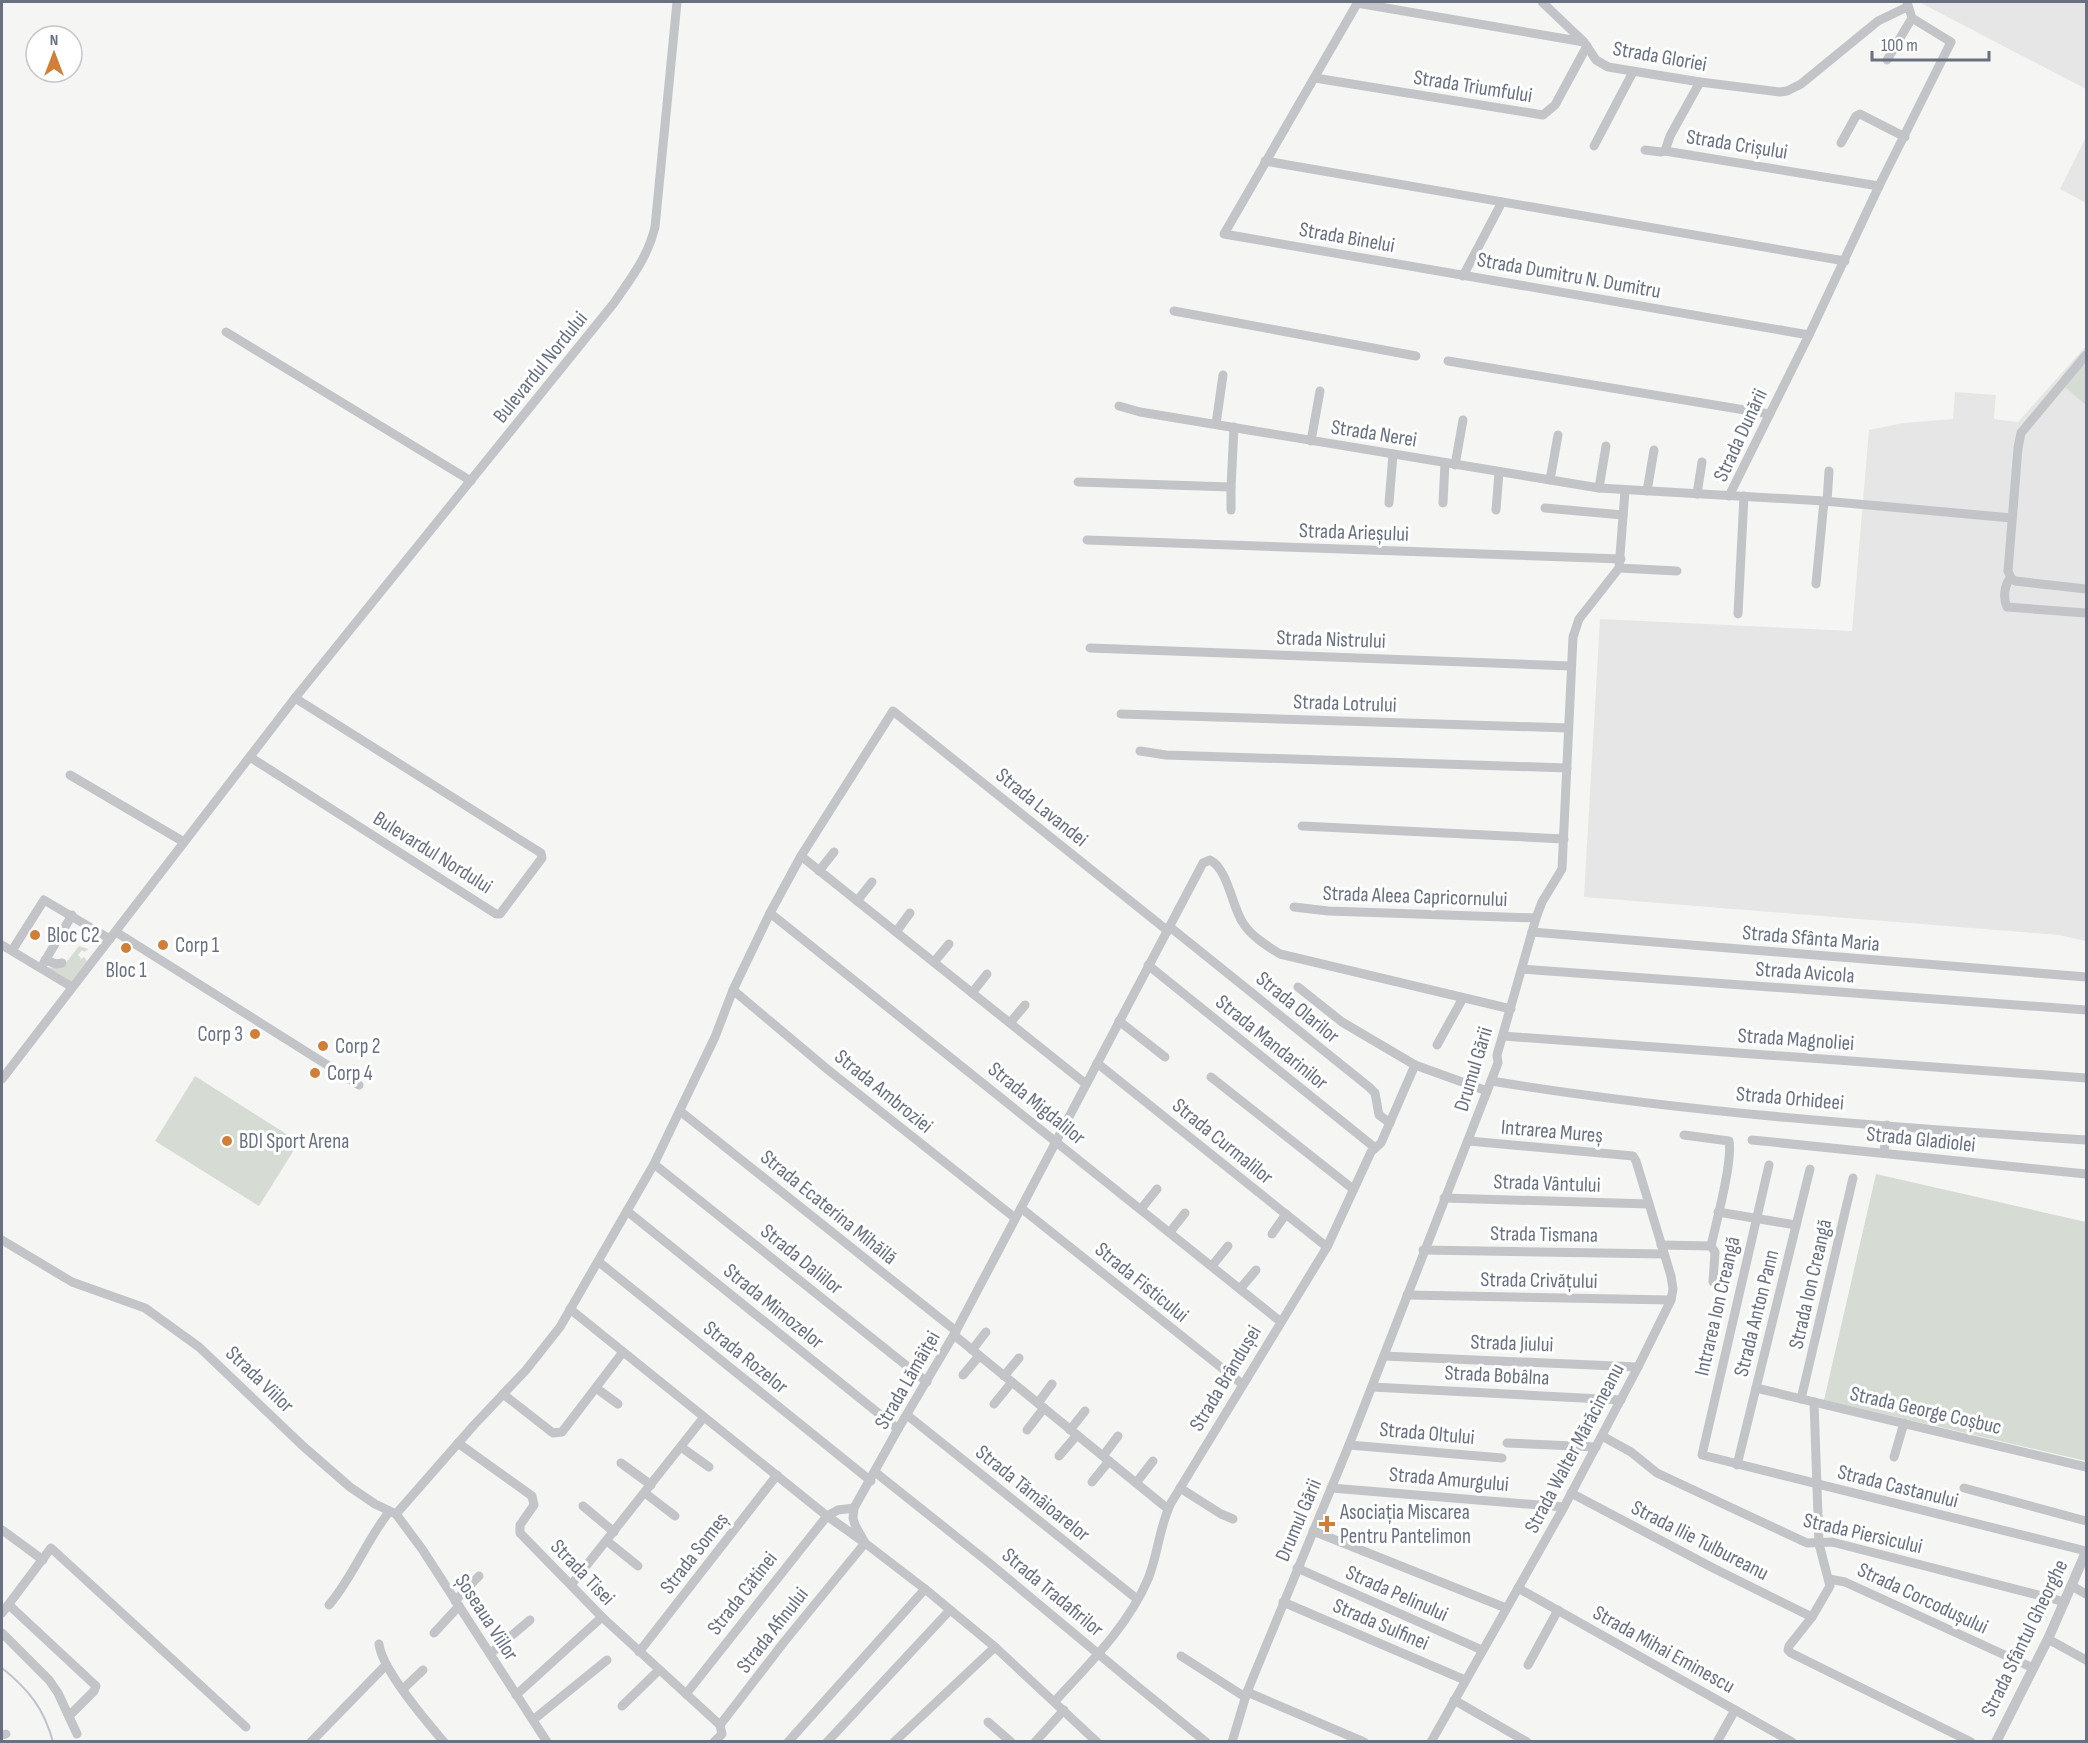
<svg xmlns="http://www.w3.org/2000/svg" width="2088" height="1743" font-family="'Sofia Sans Condensed',sans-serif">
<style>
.built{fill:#e6e6e6}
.green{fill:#d6dcd4}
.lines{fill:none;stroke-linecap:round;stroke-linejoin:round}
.stream{stroke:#bfc4cb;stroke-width:2}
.minor{stroke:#c2c4c8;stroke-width:9}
.tertiary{stroke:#c2c4c8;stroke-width:10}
.poi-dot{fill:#d17e38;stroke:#fff;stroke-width:2}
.labels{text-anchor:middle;stroke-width:6;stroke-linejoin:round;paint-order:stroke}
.street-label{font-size:21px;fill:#687081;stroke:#fff}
.poi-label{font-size:21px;fill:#687081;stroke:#fff;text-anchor:start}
</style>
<rect width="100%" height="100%" fill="#f5f6f3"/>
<g class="built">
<path d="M1919 2H2086V89Z"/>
<path d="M2086 137V203L2060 189Z"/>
<path d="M2086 346V941L2059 935 1584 897 1600 619 1852 631 1869 430 1903 423 1953 419 1955 392 1996 395 1994 419 2018 422Z"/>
</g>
<g class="green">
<path d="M2086 362V405L2065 387Z"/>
<path d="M79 946 88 949 85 952 82 950 78 955 81 958 80 960 84 957 87 961 69 984 46 967 57 968 65 964Z"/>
<path d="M195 1076 299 1142 259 1206 155 1141Z"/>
<path d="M1876 1174 2086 1222V1461L1824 1400Z"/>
</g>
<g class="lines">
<path class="stream" d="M2 1668C28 1689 44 1708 53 1742"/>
<g class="minor">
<path d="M1358 2 1224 234 1809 335"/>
<path d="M1542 2 1583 41"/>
<path d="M1357 3 1584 42 1596 60 1608 67 1700 82 1780 92 1787 91 1801 84 1878 21 1907 7"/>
<path d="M1887 60 1912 18"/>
<path d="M1315 78 1543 115 1555 105 1587 46"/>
<path d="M1700 82 1670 136 1665 151 1879 186"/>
<path d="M1841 143 1856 116 1860 114 1905 137"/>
<path d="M1594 146 1633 72"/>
<path d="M1645 150 1661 152 1665 151"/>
<path d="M1265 161 1845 261"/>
<path d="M1463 276 1502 202"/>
<path d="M1174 311 1416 356"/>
<path d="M226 332 471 481"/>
<path d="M2086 355 2021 433 2018 448 2008 571 2011 578 2015 581 2086 589"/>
<path d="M1448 361 1769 414"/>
<path d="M1119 406 1140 412 1599 488 1824 501 2012 518"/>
<path d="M1216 424 1223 375"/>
<path d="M1311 441 1320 391"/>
<path d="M1455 465 1463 420"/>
<path d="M1550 480 1558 435"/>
<path d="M1078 482 1231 487 1234 427"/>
<path d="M1599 488 1606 446"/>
<path d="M1647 491 1654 450"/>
<path d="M1697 494 1702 462"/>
<path d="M1729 496 1809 335 1879 186 1951 42 1912 18 1907 2"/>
<path d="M1827 502 1829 471"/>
<path d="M1389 503 1393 454"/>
<path d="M1443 503 1445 463"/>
<path d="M1545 508 1623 515"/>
<path d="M1231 510V487"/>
<path d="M1496 510 1499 472"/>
<path d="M1087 540 1621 559"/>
<path d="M1619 568 1677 571"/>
<path d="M2011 578C2004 584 2003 599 2007 607L2086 613"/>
<path d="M1816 584 1824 501"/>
<path d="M1738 614 1744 496"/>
<path d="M1090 648 1570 666"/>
<path d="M1121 714 1568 728"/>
<path d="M1140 751 1166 755 1567 768"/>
<path d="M250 757 496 914H500L542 858 541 853 295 698"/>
<path d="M70 775 184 842"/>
<path d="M1302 826 1564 839"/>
<path d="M801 856 1086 1084"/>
<path d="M819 871 834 852"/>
<path d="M857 901 872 882"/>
<path d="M1294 907 1328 911 1536 918"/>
<path d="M770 913 1281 1322"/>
<path d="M1170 927 1369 1087 1375 1093 1379 1115 1390 1123"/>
<path d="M116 932 359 1085"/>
<path d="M896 932 910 913"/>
<path d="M1532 932 2086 977"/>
<path d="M2 945 72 987"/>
<path d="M13 949 44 900 110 939"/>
<path d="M45 960 56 964 62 963"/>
<path d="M934 962 949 944"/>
<path d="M1148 965 1374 1147"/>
<path d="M42 966 72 915"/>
<path d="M1522 969 2086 1010"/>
<path d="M1298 987 1342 1022 1415 1065 1487 1091"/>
<path d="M733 990 827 1069 1015 1218"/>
<path d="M972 993 987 974"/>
<path d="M1119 1021 1165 1057"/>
<path d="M1010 1023 1025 1005"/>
<path d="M1503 1036 2086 1078"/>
<path d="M1437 1045 1463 998"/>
<path d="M1097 1063 1327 1247"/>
<path d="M1211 1077 1353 1189"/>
<path d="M2 1079 295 698 614 303C631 278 648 257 655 227L677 2"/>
<path d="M1491 1081C1688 1113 1888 1127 2086 1140"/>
<path d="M680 1111 956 1331"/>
<path d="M1752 1140 2086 1174"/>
<path d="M1884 1153 1887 1125"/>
<path d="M654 1164 927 1382"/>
<path d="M1769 1165 1702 1455 2086 1551"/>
<path d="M1444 1198 1649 1204"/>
<path d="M1021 1208 1242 1384"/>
<path d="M1141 1209 1157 1189"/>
<path d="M627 1211 898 1429"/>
<path d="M1718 1212 1796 1225"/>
<path d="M1170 1232 1185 1213"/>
<path d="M1272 1234 1286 1214"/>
<path d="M2 1240 72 1282 145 1308 199 1347 304 1447 350 1487 375 1504 396 1514"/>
<path d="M1661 1245 1711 1246C1716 1223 1733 1161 1729 1141L1684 1135"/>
<path d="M1711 1246 1715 1252 1713 1282"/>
<path d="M1423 1250 1664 1254"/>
<path d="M599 1262 871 1481"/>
<path d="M1212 1266 1228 1246"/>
<path d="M1240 1289 1256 1270"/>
<path d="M1407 1295 1671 1300"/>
<path d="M570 1309 827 1516 861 1540"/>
<path d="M954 1335 1168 1509"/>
<path d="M972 1350 986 1332"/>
<path d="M1384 1356 1638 1367"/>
<path d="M963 1375 979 1356"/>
<path d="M1004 1376 1019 1358"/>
<path d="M1372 1387 1621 1400"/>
<path d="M596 1388 618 1404"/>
<path d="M1756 1388 2086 1467"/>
<path d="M503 1394 553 1433 562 1432 623 1352"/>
<path d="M1801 1399 1853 1178"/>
<path d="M1814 1402 1819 1544 1830 1586 1812 1617 1789 1646 1788 1650 1791 1653 1971 1742"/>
<path d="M1038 1403 1052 1384"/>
<path d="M994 1404 1012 1382"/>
<path d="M907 1415 1137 1599"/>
<path d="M1027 1430 1044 1408"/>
<path d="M1070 1430 1085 1411"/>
<path d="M1602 1436 1631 1452 1657 1473 1807 1543 1832 1542 2065 1602"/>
<path d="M458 1443 532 1496 534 1505 520 1525V1533L602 1617 720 1725"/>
<path d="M1507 1443 1596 1447"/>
<path d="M1349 1445 1502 1458"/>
<path d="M681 1447 709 1467"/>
<path d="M1059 1456 1077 1435"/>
<path d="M1103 1456 1118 1436"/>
<path d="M1894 1457 1904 1423"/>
<path d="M621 1463 651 1485"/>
<path d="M1737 1465 1810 1169"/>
<path d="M875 1472 988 1562 1137 1686 1206 1742"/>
<path d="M1092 1482 1109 1461"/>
<path d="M1136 1483 1153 1461"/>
<path d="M1180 1488 1221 1514 1233 1519"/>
<path d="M1331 1488 1564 1507"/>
<path d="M1964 1488 2086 1521"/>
<path d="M645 1493 675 1516"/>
<path d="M1571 1493 1715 1569 1812 1617"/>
<path d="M583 1506 614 1532"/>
<path d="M396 1514 474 1425 526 1370 560 1327 654 1164 715 1037 733 990 770 913 801 856 893 711 1168 931"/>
<path d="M396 1514 422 1549 547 1742"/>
<path d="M2 1530 43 1560"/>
<path d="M1313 1531 1506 1608"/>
<path d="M607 1541 638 1566"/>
<path d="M1297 1568 1482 1650"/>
<path d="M1829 1579 1845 1582 2033 1668"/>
<path d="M571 1585 704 1417"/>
<path d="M2072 1586 2086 1594"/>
<path d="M1518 1588 1792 1742"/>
<path d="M455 1601 479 1576"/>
<path d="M1283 1602 1465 1680"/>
<path d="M9 1605 96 1686 94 1691 69 1716"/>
<path d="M329 1605C353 1577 366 1541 389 1512"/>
<path d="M2 1613 51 1548 246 1727"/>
<path d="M2 1633 49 1680 58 1693 77 1734"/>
<path d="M434 1633 459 1606"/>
<path d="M2048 1639 2086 1660"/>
<path d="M379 1644C382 1670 426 1721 444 1742"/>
<path d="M639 1652 777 1475"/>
<path d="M490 1654 530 1620"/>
<path d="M1181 1656 1245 1697"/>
<path d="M1528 1665 1558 1610"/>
<path d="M403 1689 423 1670"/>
<path d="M1247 1692 1364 1742"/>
<path d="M686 1694 827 1516 838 1510 854 1508"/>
<path d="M516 1695 602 1617"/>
<path d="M1454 1700 1527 1742"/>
<path d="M1055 1701C1089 1664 1128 1626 1148 1579 1158 1555 1159 1527 1171 1503L1327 1247 1371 1152 1381 1143 1415 1065"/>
<path d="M622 1706 659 1670"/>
<path d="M533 1720 607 1660"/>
<path d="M988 1722 1011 1742"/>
<path d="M2 1735 6 1734"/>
<path d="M311 1742 386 1665"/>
<path d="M714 1742 722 1734 720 1725 784 1642 865 1543"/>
<path d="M788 1742 925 1589"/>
<path d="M827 1742 950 1610"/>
<path d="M894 1742 995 1647"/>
<path d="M1035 1742 1064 1710"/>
<path d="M1097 1742 995 1647 925 1589 865 1543 855 1525 853 1518 854 1508 898 1429 956 1331 1203 863 1210 860C1228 869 1232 907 1243 923 1251 936 1267 946 1280 954L1511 1009"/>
<path d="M1232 1742 1247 1692 1349 1445 1498 1063 1497 1055 1536 918 1542 902 1562 869 1573 637 1579 619 1619 568 1625 491"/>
<path d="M1431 1742 1564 1507 1638 1367 1671 1300 1673 1289 1671 1276 1636 1161 1633 1156 1469 1141"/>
<path d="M1717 1742 1735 1710"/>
</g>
<path class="tertiary" d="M1996 1742 2048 1639 2086 1552"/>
</g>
<g class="poi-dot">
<circle cx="35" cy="935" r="6"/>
<circle cx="163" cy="945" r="6"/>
<circle cx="126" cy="948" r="6"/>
<circle cx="255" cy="1034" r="6"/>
<circle cx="323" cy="1046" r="6"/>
<circle cx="315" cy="1073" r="6"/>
<circle cx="227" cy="1141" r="6"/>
<path d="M1324 1515h6v6h6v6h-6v6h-6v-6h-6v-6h6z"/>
</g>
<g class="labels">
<g class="street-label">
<text transform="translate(1660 56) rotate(10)" y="7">Strada Gloriei</text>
<text transform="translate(1473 86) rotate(9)" y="7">Strada Triumfului</text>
<text transform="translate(1737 144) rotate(9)" y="7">Strada Crișului</text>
<text transform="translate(1347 237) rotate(10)" y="7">Strada Binelui</text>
<text transform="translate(1569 275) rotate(10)" y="7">Strada Dumitru N. Dumitru</text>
<text transform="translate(540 367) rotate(-51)" y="7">Bulevardul Nordului</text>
<text transform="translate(1374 433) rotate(9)" y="7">Strada Nerei</text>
<text transform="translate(1740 435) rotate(-65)" y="7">Strada Dunării</text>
<text transform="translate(1354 532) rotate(2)" y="7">Strada Arieșului</text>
<text transform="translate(1331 639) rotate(2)" y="7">Strada Nistrului</text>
<text transform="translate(1345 703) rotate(2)" y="7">Strada Lotrului</text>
<text transform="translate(1042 807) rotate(39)" y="7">Strada Lavandei</text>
<text transform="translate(433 852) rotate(32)" y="7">Bulevardul Nordului</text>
<text transform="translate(1415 896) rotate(2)" y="7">Strada Aleea Capricornului</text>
<text transform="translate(1811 938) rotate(5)" y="7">Strada Sfânta Maria</text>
<text transform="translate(1805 972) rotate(4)" y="7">Strada Avicola</text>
<text transform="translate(1298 1007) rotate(39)" y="7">Strada Olarilor</text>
<text transform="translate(1796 1039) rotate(4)" y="7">Strada Magnoliei</text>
<text transform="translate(1272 1042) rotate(39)" y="7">Strada Mandarinilor</text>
<text transform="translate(1473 1069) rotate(-73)" y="7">Drumul Gării</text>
<text transform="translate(884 1091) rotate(39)" y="7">Strada Ambroziei</text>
<text transform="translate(1790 1098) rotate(5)" y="7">Strada Orhideei</text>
<text transform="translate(1037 1103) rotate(39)" y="7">Strada Migdalilor</text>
<text transform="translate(1552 1131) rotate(5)" y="7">Intrarea Mureș</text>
<text transform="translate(1921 1139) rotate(6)" y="7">Strada Gladiolei</text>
<text transform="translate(1223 1141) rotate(39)" y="7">Strada Curmalilor</text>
<text transform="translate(1547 1183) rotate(2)" y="7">Strada Vântului</text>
<text transform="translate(829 1207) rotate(39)" y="7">Strada Ecaterina Mihăilă</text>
<text transform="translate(1544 1234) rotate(1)" y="7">Strada Tismana</text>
<text transform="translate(802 1259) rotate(39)" y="7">Strada Daliilor</text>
<text transform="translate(1539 1280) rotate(1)" y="7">Strada Crivățului</text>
<text transform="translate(1142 1282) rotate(39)" y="7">Strada Fisticului</text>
<text transform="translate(1810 1284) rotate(-77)" y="7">Strada Ion Creangă</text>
<text transform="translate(774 1306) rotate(39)" y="7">Strada Mimozelor</text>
<text transform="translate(1717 1306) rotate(-77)" y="7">Intrarea Ion Creangă</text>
<text transform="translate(1756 1313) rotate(-76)" y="7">Strada Anton Pann</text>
<text transform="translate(1512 1343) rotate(2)" y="7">Strada Jiului</text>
<text transform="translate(746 1357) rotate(39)" y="7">Strada Rozelor</text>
<text transform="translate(1497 1375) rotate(3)" y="7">Strada Bobâlna</text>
<text transform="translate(1225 1378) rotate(-59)" y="7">Strada Brândușei</text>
<text transform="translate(260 1379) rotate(44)" y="7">Strada Viilor</text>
<text transform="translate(907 1380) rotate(-60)" y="7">Strada Lămâiței</text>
<text transform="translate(1926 1410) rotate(13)" y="7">Strada George Coșbuc</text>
<text transform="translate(1427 1433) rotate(5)" y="7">Strada Oltului</text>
<text transform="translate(1574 1448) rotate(-62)" y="7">Strada Walter Mărăcineanu</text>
<text transform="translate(1449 1479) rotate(5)" y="7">Strada Amurgului</text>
<text transform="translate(1898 1486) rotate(14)" y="7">Strada Castanului</text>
<text transform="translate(1033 1493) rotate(39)" y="7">Strada Tămâioarelor</text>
<text transform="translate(1298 1520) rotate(-67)" y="7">Drumul Gării</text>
<text transform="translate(1863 1533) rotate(13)" y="7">Strada Piersicului</text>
<text transform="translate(1700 1540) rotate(27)" y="7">Strada Ilie Tulbureanu</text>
<text transform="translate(694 1553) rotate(-52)" y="7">Strada Someș</text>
<text transform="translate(583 1572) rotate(46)" y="7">Strada Tisei</text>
<text transform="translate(1053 1592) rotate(40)" y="7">Strada Tradafirilor</text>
<text transform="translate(742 1593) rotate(-52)" y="7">Strada Cătinei</text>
<text transform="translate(1397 1593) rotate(24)" y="7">Strada Pelinului</text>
<text transform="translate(1923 1598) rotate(25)" y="7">Strada Corcodușului</text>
<text transform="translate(487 1617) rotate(57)" y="7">Șoseaua Viilor</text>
<text transform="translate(1381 1624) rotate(23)" y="7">Strada Sulfinei</text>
<text transform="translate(772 1630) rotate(-52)" y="7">Strada Afinului</text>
<text transform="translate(2024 1638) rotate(-64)" y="7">Strada Sfântul Gheorghe</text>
<text transform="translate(1664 1649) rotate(29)" y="7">Strada Mihai Eminescu</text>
</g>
<g class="poi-label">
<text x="47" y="942">Bloc C2</text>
<text x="175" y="952">Corp 1</text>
<text x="126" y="977" text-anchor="middle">Bloc 1</text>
<text x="243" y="1041" text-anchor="end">Corp 3</text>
<text x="335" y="1053">Corp 2</text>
<text x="327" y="1080">Corp 4</text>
<text x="239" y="1148">BDI Sport Arena</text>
<text x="1340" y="1519">Asociația Miscarea<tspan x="1340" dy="24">Pentru Pantelimon</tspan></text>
</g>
</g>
<rect width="2088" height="1743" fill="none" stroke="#687081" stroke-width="6"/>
<g transform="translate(54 54)"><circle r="28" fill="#ffffff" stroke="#c3c6cd" stroke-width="1.5"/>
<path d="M0-4.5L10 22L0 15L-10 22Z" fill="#d17e38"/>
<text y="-9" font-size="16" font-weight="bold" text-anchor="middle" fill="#687081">N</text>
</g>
<path d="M1872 51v9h117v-9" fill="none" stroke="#687081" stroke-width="3"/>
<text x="1881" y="51" font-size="18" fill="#687081" stroke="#ffffff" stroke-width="4.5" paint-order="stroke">100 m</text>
</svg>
